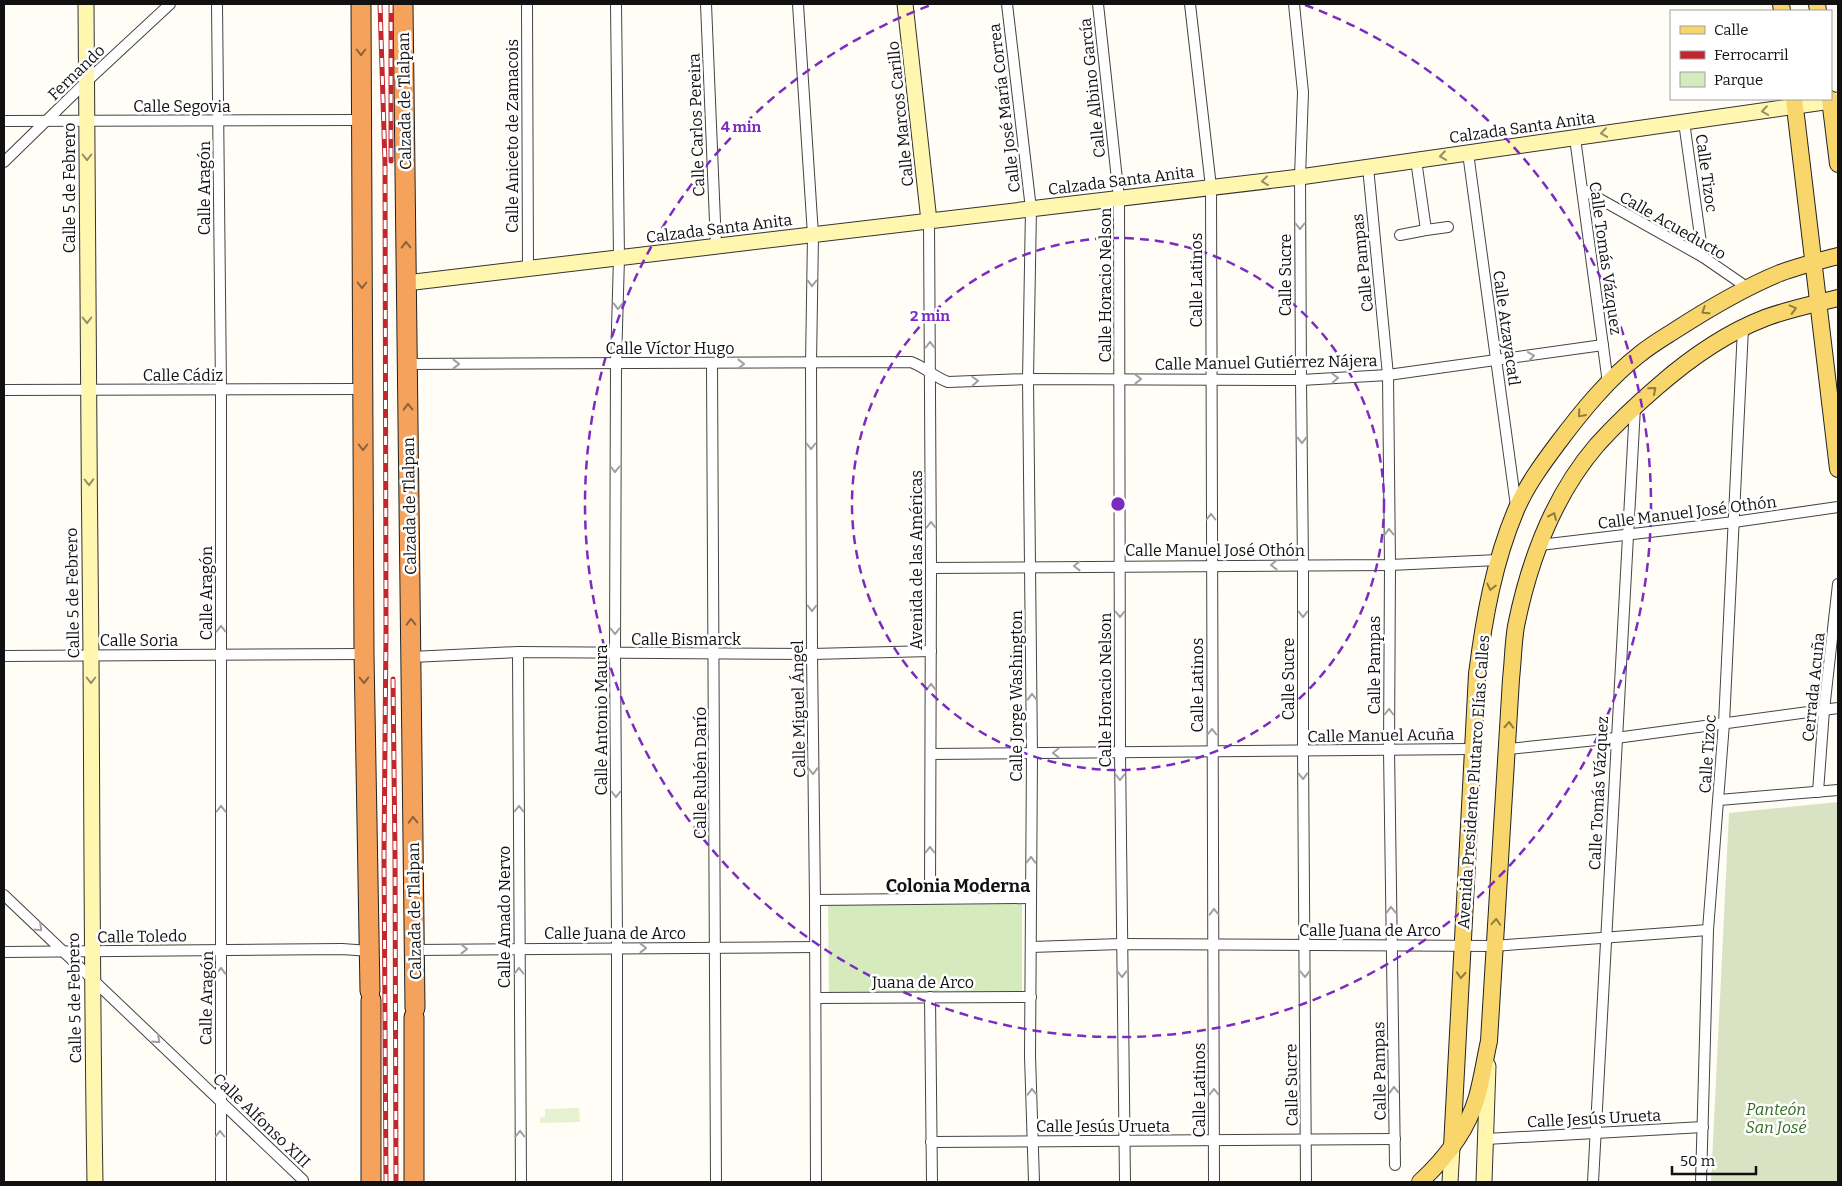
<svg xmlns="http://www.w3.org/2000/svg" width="1842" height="1186" font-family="Bitter,serif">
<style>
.green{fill:#d5ebbd}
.cemetery{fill:#d9e3c4}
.pitch{fill:#e6f2cf}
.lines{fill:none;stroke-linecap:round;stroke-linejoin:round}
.street-casing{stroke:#444;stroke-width:12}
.secondary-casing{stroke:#333;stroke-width:17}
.primary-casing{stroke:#222;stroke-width:18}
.highway-casing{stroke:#222;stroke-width:21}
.street{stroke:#fff;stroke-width:10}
.secondary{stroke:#fff6b0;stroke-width:15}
.primary{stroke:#f9d66b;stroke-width:16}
.highway{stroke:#f5a25d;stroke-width:19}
.rail-casing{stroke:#c4262e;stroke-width:5}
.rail{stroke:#fff;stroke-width:3;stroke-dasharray:9;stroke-linecap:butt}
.oneway{stroke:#8e613b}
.oneway2{stroke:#948f68}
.oneway3{stroke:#a0a0a0}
.oneway4{stroke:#917d42}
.ring{fill:none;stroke:#7b2cbf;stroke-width:2.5;stroke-dasharray:9 6}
.labels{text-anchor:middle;stroke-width:5;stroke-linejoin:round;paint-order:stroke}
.street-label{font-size:16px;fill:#111;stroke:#fff}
.park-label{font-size:16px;font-style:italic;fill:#2f6b1f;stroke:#fff}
.neighbourhood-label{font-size:18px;font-weight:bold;fill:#111;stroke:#fff}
.centre{fill:#7b2cbf;stroke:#fff;stroke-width:2.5}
.ring-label{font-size:15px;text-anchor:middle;font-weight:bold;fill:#7b2cbf;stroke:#fff;stroke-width:5;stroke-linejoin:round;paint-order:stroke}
</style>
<rect width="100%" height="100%" fill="#fffdf5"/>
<path class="green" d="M1022 904V993L829 997 828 905Z"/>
<path class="cemetery" d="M1838 802V1182H1711L1729 813Z"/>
<path class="pitch" d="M579 1108 580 1122 540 1123V1118L545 1117V1109Z"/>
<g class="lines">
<defs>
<g id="street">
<path d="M217 4 221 390V1182"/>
<path d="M527 4 528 268"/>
<path d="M616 4 619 258 616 363 615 653 617 938V1182"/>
<path d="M706 4 716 246"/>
<path d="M798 4 813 235 811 364 812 654 815 900 816 1182"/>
<path d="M1007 4 1031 209 1028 379 1032 753 1030 1056 1034 1182"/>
<path d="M1098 4 1119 198 1120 752 1125 1182"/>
<path d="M1190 4 1211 187 1214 1182"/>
<path d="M1294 4 1303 92 1300 177 1301 380 1303 565V751L1306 1182"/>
<path d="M4 121 361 120"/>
<path d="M1684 122 1703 257"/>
<path d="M1575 138 1608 383"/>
<path d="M1468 153 1516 506"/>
<path d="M1416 160 1426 230 1448 227"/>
<path d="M4 162 86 82 170 4"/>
<path d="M1368 167 1388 375 1390 565 1389 750 1395 1165"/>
<path d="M1582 189 1703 257 1748 288"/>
<path d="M929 221 931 568 930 898"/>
<path d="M1400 235 1426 230"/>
<path d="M712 363 716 1182"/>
<path d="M407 364 911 362C925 367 934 377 948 382L1028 379 1301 380 1388 375 1603 345"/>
<path d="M4 390 362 389"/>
<path d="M1540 545 1734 522 1838 507"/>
<path d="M931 568 1390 565 1498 560"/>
<path d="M518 652 521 1182"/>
<path d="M4 656 364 654"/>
<path d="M411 657 518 652 812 654 931 651"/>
<path d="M1508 749 1616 738 1838 708"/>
<path d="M931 754 1472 749"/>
<path d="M1818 792 1824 710 1838 584"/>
<path d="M1719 800 1838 790"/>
<path d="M4 895 303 1180V1182"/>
<path d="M815 900 1031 898"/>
<path d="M1031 947 1121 944 1494 946 1708 930"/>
<path d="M415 950 815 947"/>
<path d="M4 952 342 949 370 951"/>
<path d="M930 997 932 1182"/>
<path d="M816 998 1031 997"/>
<path d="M1486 1139 1703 1127"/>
<path d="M931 1142 1395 1139"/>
<path d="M1593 1182 1635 407"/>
<path d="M1701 1182 1708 930 1724 723 1743 328"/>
</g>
<g id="secondary">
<path d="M86 4C86 221 89 438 91 655 92 831 92 1007 95 1182"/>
<path d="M905 4 929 221"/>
<path d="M406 283 1300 177 1838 100"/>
<path d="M1450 1182 1452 1147"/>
<path d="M1484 1182 1488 1066"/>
</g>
<g id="primary">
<path d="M1781 4 1782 11"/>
<path d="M1817 4 1818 11"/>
<path d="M1794 99 1838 469"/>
<path d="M1830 99 1838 164"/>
<path d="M1452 1147 1477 674C1484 618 1494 562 1516 510 1526 486 1543 463 1558 443 1582 411 1608 379 1640 354 1651 345 1663 338 1674 331 1708 309 1743 288 1780 273 1799 266 1819 261 1838 256"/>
<path d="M1420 1182C1445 1159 1467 1131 1477 1097 1482 1079 1485 1059 1489 1041L1511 679C1513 662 1513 644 1516 626 1529 562 1554 495 1597 445 1616 424 1636 405 1657 387 1689 359 1726 333 1765 318 1789 309 1814 304 1838 298"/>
</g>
<g id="highway">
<path d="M361 4 364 654 370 991"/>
<path d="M403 4 415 1008"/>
<path d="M371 1000V1182"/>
<path d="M414 1182V1017"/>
</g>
</defs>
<use href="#street" class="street-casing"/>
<use href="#secondary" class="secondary-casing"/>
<use href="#primary" class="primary-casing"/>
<use href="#highway" class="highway-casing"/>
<use href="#street" class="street"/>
<use href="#secondary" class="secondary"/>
<use href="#primary" class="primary"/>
<use href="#highway" class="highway"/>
<defs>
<g id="rail">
<path d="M380 4 385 163 386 631 384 856 386 1182"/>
<path d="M391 4V161"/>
<path d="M393 679 395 856 396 1182"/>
</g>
</defs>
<use href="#rail" class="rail-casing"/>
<use href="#rail" class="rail"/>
</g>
<defs><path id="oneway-chevron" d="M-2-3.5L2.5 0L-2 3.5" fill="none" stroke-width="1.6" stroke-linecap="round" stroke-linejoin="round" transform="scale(1.25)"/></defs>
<g class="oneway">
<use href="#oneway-chevron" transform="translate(361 52) rotate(90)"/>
<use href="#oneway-chevron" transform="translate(406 245) rotate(-91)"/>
<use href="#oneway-chevron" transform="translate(362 285) rotate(90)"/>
<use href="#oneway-chevron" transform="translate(408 407) rotate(-91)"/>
<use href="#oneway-chevron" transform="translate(363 447) rotate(90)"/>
<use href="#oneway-chevron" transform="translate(411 622) rotate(-91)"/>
<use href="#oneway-chevron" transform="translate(364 680) rotate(89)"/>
<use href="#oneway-chevron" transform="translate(413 820) rotate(-91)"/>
</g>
<g class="oneway2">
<use href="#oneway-chevron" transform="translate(1765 111) rotate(172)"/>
<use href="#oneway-chevron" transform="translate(1604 133) rotate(172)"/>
<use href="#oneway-chevron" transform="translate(1443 156) rotate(172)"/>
<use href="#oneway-chevron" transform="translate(87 157) rotate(90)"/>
<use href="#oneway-chevron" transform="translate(1265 181) rotate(173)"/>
<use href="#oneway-chevron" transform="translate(87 320) rotate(90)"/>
<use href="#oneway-chevron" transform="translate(89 482) rotate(89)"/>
<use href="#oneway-chevron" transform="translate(91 680) rotate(90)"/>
</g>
<g class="oneway3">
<use href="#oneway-chevron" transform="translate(1300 226) rotate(90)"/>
<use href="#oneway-chevron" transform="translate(812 283) rotate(91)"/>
<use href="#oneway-chevron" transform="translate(618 306) rotate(92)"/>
<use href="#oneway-chevron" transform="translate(930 345) rotate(-90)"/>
<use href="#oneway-chevron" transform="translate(1531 356) rotate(-9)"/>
<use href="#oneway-chevron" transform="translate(456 364)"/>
<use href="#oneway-chevron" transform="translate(741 364)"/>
<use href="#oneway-chevron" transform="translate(1335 378) rotate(-3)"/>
<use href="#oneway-chevron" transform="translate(1138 379)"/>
<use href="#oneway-chevron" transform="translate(975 381) rotate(-3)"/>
<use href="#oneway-chevron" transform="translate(1302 440) rotate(89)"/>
<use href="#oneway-chevron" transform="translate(811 446) rotate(90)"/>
<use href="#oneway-chevron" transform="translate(615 469) rotate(90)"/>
<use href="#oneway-chevron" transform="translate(1211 517) rotate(-90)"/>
<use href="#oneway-chevron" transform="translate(931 525) rotate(-90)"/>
<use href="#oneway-chevron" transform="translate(1389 532) rotate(-91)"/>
<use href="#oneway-chevron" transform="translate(1274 565) rotate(179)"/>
<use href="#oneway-chevron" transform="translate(1077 566) rotate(179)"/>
<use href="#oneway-chevron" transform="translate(812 608) rotate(90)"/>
<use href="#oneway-chevron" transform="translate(1120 614) rotate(90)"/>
<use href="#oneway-chevron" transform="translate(1303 614) rotate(90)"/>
<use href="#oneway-chevron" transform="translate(221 629) rotate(-90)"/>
<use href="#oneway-chevron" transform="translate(615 631) rotate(90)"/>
<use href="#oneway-chevron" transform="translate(931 687) rotate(-90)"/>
<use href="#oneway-chevron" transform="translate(1032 697) rotate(-91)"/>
<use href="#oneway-chevron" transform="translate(1389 712) rotate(-90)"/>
<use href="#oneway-chevron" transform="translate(1212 732) rotate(-90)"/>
<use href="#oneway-chevron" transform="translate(1056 753) rotate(179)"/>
<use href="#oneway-chevron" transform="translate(813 771) rotate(89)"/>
<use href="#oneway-chevron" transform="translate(1303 776) rotate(89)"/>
<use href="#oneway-chevron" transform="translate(1120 777) rotate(90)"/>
<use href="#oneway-chevron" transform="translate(616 794) rotate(90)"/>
<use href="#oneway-chevron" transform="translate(221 809) rotate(-90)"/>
<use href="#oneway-chevron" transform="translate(519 809) rotate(-90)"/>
<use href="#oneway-chevron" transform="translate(930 850) rotate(-90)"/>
<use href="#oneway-chevron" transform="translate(1031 860) rotate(-89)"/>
<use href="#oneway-chevron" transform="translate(1391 910) rotate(-91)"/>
<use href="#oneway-chevron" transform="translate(1214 912) rotate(-91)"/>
<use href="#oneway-chevron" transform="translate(39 928) rotate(43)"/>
<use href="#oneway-chevron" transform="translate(643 948)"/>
<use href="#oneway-chevron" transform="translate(464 949)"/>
<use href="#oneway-chevron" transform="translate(221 971) rotate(-89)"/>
<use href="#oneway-chevron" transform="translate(519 971) rotate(-90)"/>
<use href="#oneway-chevron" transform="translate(1122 974) rotate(89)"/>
<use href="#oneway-chevron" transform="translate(1305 974) rotate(89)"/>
<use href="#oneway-chevron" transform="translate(157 1040) rotate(44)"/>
<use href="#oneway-chevron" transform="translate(1394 1090) rotate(-91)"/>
<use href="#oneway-chevron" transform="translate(1032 1092) rotate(-92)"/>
<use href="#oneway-chevron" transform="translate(1214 1092) rotate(-90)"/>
<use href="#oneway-chevron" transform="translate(220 1134) rotate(-90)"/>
<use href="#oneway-chevron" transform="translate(520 1134) rotate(-90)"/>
</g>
<g class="oneway4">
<use href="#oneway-chevron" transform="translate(1793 309) rotate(-15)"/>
<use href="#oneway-chevron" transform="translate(1705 311) rotate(147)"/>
<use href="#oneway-chevron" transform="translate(1653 390) rotate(-41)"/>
<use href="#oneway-chevron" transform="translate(1581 414) rotate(131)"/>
<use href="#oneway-chevron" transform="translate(1553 516) rotate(-66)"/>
<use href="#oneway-chevron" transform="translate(1491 587) rotate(103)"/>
<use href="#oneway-chevron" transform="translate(1509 725) rotate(-87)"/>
<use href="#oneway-chevron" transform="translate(1496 922) rotate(-86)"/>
<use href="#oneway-chevron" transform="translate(1461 975) rotate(93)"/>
</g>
<g class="ring">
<circle cx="1118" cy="504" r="266"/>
<path d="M1305 5A533 533 0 1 1 931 5"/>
</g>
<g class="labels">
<g class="street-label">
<text transform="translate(76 72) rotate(-44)" y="6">Fernando</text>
<text transform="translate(1092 88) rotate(-96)" y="6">Calle Albino García</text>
<text transform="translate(404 101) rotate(-91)" y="6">Calzada de Tlalpan</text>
<text x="182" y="112">Calle Segovia</text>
<text transform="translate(1004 108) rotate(-97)" y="6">Calle José María Correa</text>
<text transform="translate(900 114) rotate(-96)" y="6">Calle Marcos Carillo</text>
<text transform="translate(696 125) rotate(-92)" y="6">Calle Carlos Pereira</text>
<text transform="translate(1522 127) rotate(-8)" y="6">Calzada Santa Anita</text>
<text transform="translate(512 136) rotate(-90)" y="6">Calle Aniceto de Zamacois</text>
<text transform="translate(1707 173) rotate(82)" y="6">Calle Tizoc</text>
<text transform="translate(1121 180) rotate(-7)" y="6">Calzada Santa Anita</text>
<text transform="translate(69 188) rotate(-90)" y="6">Calle 5 de Febrero</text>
<text transform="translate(204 188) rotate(-90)" y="6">Calle Aragón</text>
<text transform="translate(1673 225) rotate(30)" y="6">Calle Acueducto</text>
<text transform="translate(719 228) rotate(-7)" y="6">Calzada Santa Anita</text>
<text transform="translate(1606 258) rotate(82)" y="6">Calle Tomás Vázquez</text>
<text transform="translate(1362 263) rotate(-96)" y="6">Calle Pampas</text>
<text transform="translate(1285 275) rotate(-90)" y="6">Calle Sucre</text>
<text transform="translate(1196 280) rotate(-90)" y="6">Calle Latinos</text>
<text transform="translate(1105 285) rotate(-90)" y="6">Calle Horacio Nelson</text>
<text transform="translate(1507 328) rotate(82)" y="6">Calle Atzayacatl</text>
<text x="670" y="354">Calle Víctor Hugo</text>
<text transform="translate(1266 362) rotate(-1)" y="6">Calle Manuel Gutiérrez Nájera</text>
<text x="183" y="381">Calle Cádiz</text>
<text transform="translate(409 506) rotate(-91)" y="6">Calzada de Tlalpan</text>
<text transform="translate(1687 512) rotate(-7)" y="6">Calle Manuel José Othón</text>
<text x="1215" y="556">Calle Manuel José Othón</text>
<text transform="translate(916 560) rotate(-90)" y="6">Avenida de las Américas</text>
<text transform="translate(72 593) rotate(-91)" y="6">Calle 5 de Febrero</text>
<text transform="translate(206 593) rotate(-90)" y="6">Calle Aragón</text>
<text x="686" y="645">Calle Bismarck</text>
<text x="139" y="646">Calle Soria</text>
<text transform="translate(1374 665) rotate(-90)" y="6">Calle Pampas</text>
<text transform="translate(1288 679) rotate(-90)" y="6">Calle Sucre</text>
<text transform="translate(1197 685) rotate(-90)" y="6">Calle Latinos</text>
<text transform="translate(1813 687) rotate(-84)" y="6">Cerrada Acuña</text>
<text transform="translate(1105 690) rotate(-90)" y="6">Calle Horacio Nelson</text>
<text transform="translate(1016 696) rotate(-90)" y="6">Calle Jorge Washington</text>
<text transform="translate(798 709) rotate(-91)" y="6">Calle Miguel Ángel</text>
<text transform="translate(601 720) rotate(-90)" y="6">Calle Antonio Maura</text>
<text transform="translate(1381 735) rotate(-1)" y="6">Calle Manuel Acuña</text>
<text transform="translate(1707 754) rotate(-86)" y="6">Calle Tizoc</text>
<text transform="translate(700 773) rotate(-90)" y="6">Calle Rubén Darío</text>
<text transform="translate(1473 782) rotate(-86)" y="6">Avenida Presidente Plutarco Elías Calles</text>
<text transform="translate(1598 793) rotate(-87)" y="6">Calle Tomás Vázquez</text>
<text transform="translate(414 911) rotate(-91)" y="6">Calzada de Tlalpan</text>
<text transform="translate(504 917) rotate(-90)" y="6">Calle Amado Nervo</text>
<text x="1370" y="936">Calle Juana de Arco</text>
<text x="615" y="939">Calle Juana de Arco</text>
<text transform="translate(142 936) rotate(-1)" y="6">Calle Toledo</text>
<text x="923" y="988">Juana de Arco</text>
<text transform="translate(74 998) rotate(-91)" y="6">Calle 5 de Febrero</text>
<text transform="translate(206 998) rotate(-89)" y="6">Calle Aragón</text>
<text transform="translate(1379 1071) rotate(-91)" y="6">Calle Pampas</text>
<text transform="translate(1291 1085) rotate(-91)" y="6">Calle Sucre</text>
<text transform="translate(1199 1090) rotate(-90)" y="6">Calle Latinos</text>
<text transform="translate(1594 1118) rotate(-3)" y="6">Calle Jesús Urueta</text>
<text transform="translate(262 1120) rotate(44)" y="6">Calle Alfonso XIII</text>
<text x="1103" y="1132">Calle Jesús Urueta</text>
</g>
<g class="park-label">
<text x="1776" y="1115">Panteón<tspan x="1776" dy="18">San José</tspan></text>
</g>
<g class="neighbourhood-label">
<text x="958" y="892">Colonia Moderna</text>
</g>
</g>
<circle cx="1118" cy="504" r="8" class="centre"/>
<g class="ring-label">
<text x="741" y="132">4 min</text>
<text x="930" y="321">2 min</text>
</g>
<rect width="1842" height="1186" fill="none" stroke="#111111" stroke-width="10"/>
<rect x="1670" y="10" width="162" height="90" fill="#ffffff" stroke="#a0a0a0"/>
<rect x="1680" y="26" width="25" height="8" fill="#f9d66b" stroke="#a0a0a0"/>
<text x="1714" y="35" font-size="15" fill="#111111">Calle</text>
<rect x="1680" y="51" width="25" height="8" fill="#c4262e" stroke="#a0a0a0"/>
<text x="1714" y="60" font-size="15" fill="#111111">Ferrocarril</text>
<rect x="1680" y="72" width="25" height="15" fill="#d5ebbd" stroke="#a0a0a0"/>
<text x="1714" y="85" font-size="15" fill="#111111">Parque</text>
<path d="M1672 1166v8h84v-8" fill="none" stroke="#111111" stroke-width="2.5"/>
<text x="1680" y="1166" font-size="15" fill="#111111" stroke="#ffffff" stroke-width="4" paint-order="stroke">50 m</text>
</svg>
